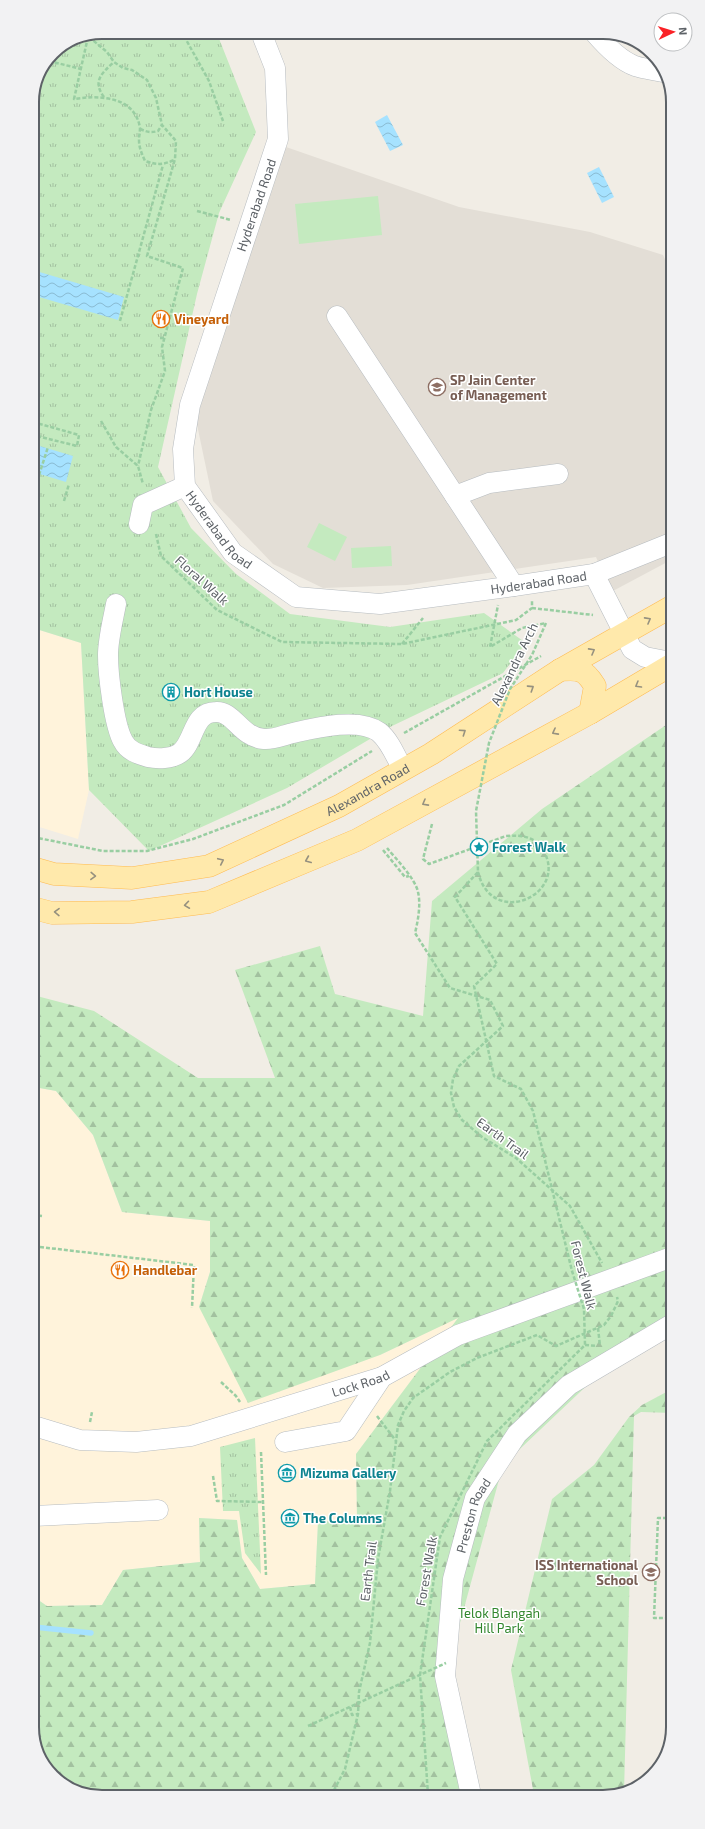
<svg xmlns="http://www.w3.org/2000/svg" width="705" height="1829" font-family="'Exo 2',sans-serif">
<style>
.commercial{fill:#fff3db}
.education{fill:#e3ded6}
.grass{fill:url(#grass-tufts)}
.forest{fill:url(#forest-firs)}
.garden{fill:#c4eabf}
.water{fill:url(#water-waves)}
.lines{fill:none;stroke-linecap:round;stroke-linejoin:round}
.stream{stroke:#a6e2ff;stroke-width:5.5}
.minor-casing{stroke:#b7bcc0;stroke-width:21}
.major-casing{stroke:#ffbb50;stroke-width:23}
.path{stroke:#99cea2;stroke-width:2.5;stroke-dasharray:4 2;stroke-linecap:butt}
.minor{stroke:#fff;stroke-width:20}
.major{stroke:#ffe9ab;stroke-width:22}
.path-bridge{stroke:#99cea2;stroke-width:2.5;stroke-dasharray:4 2;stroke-linecap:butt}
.oneway{stroke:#96917f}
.labels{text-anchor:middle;stroke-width:3;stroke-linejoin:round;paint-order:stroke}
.street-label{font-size:13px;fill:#5d6267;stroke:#fff}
.food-label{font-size:13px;font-weight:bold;fill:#c56008;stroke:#fff;text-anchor:start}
.education-label{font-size:13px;font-weight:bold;fill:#785e54;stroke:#fff;text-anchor:start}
.culture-label{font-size:13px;font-weight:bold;fill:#0d838f;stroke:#fff;text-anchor:start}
.park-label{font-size:13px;fill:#31862d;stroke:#fff}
.rim{fill:none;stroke:#5d6267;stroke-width:2}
</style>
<defs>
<pattern id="grass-tufts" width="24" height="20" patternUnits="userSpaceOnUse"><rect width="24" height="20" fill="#c4eabf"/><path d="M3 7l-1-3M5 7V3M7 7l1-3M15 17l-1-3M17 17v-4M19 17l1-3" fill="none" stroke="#a2c19f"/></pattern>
<pattern id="forest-firs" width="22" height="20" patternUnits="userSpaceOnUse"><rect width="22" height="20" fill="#c4eabf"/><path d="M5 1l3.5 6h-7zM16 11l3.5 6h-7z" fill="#a2c19f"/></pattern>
<pattern id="water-waves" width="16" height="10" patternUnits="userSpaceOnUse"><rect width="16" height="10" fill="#a6e2ff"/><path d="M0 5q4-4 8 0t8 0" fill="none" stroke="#8abbd2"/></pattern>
</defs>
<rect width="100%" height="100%" fill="#f1ede5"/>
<g class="commercial">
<path d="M33 628 81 643 89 790 78 839 33 825Z"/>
<path d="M34 1087 56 1091 93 1135 122 1212 210 1221V1272L199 1307 380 1355 459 1317 356 1454 357 1519 318 1522 315 1584 260 1589 242 1558 237 1520 199 1518 200 1562 123 1570 102 1605 47 1606 34 1597Z"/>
</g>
<path class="education" d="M286 147 459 207 590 232 663 255 671 272V560L611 592 596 557 407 585 323 588 273 564 213 501 195 415 212 359Z"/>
<g class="grass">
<path d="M218 36 256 132 219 213 197 294 158 467 191 528 236 574 290 614 390 627 484 613 526 643 503 673 392 726 287 788 149 851 89 790 81 643 33 628 32 97 53 52 75 37Z"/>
<path d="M255 1438 261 1574 245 1553 239 1511H223L220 1447Z"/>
</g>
<g class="forest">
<path d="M672 721V1332L598 1375 503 1465 454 1645 451 1683 478 1795 97 1797 56 1780 34 1746V1597L47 1606 102 1605 123 1570 200 1562 199 1518 237 1520 242 1558 260 1589 315 1584 318 1522 357 1519 356 1454 458 1318 380 1355 248 1403 199 1307 210 1272V1221L122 1212 93 1135 56 1091 34 1087 33 995 94 1011 198 1078H275L235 970 320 946 335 994 423 1016 432 901 542 809Z"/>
<path d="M672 1389 673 1413 641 1412 634 1416 624 1793 622 1795H534L511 1670 552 1499 594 1465 629 1417 642 1405Z"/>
</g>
<g class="garden">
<path d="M378 196 382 235 299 244 295 204Z"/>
<path d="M319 523 347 537 335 561 307 547Z"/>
<path d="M391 546 392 566 352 568 351 548Z"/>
</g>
<g class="water">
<path d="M387 115 403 145 390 151 375 122Z"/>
<path d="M599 167 614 197 602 203 587 173Z"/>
<path d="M36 271 124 297 118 320 32 295V284Z"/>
<path d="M33 444 73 456 66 482 33 472Z"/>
</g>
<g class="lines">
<path class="stream" d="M34 1627 91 1633"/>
<defs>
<g id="minor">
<path d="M594 32C605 45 619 60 635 66 644 69 654 70 663 72"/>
<path id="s1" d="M262 35 275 68 278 139 190 405 183 449 185 486 233 553 296 597 380 604 514 586 594 574 671 543"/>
<path d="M337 316 514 586"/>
<path d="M455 496 489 483 558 474"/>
<path d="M139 524 143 505 185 486"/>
<path d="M594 574 632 649 645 657 671 662"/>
<path d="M116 604C113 620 108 639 108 655 108 674 114 725 123 741 128 751 138 754 148 757 157 759 172 759 180 753 195 742 192 712 216 712 234 711 240 737 264 739 273 740 284 735 293 733 315 728 359 717 379 732 390 741 396 757 403 770"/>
<path id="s2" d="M34 1426 80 1440 136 1442 191 1436 382 1377 458 1335 672 1257"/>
<path d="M285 1442 346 1431 382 1377"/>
<path d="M34 1516 158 1510"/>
<path id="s3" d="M471 1795 445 1676 453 1579 475 1498 517 1434 569 1385 672 1324"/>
</g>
<g id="major">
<path d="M560 670C579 669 584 668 595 686L590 713"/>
<path id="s4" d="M33 868 54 874 132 878 209 866 339 806 431 754 560 670 671 607"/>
<path d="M33 908 52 913 132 912 209 902 357 840 590 713 671 665"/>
</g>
</defs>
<use href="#minor" class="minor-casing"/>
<use href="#major" class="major-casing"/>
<g class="path">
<path d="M184 36 209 81 223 121"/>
<path d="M88 37 74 99C99 95 135 96 140 128 140 132 139 136 139 140 139 148 142 154 145 161 157 165 163 165 174 160"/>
<path d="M89 37 107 52 114 62 123 68 132 70 147 80 156 98 162 125 176 141 175 159 147 256 183 268 162 347 165 371 151 410 138 466"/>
<path d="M49 61 81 69"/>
<path d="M104 97C92 81 102 73 114 62"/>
<path d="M140 129C147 132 151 133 158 131L162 125"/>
<path d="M197 211 231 220"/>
<path d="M120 321 163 165"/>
<path d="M160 338H165"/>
<path d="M101 421 116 447 138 466 143 484"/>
<path d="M33 422 79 435 77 446 33 435"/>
<path d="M39 475 48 447"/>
<path d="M64 501 69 484"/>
<path d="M156 534 161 556 217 610 282 642 402 644 516 620 532 608V601"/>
<path d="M532 608 593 615"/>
<path d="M402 644 423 618"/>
<path d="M404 733 541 656"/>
<path d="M432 824 423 859 429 864 506 836C521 835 535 836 543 850 570 894 492 930 478 872"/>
<path d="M33 837 103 851H147L193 839 284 805 372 751"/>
<path d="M387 848C396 859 415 878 418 892 421 904 418 921 415 933L450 988 490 1000 503 1026 459 1066 453 1079 451 1093 454 1107 462 1120 482 1137 516 1158 570 1206 602 1263"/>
<path d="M383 850 405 877 409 876"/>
<path d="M34 1215 42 1216"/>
<path d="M40 1247 194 1265 192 1308"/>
<path d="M598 1328 600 1346"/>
<path d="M585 1345 597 1346"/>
<path d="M221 1382 236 1396 240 1402"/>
<path d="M377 1416 396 1441"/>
<path d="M90 1422 92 1412"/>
<path d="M261 1452 266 1575"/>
<path d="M213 1476 217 1501 263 1502"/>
<path d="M673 1518H658L654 1618H673"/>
<path d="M350 1707 352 1715 358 1714"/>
<path d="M331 1796 345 1769 358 1714 359 1692 370 1643 378 1559 390 1491 398 1425 404 1411 413 1398 450 1372 477 1358 537 1335 556 1346 604 1325 611 1316 618 1301 617 1297"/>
</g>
<use href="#minor" class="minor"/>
<use href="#major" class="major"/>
<g class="path-bridge">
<path d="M308 1726 446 1663"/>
<path d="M428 1795 420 1675 440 1537 487 1441 585 1345 584 1309 572 1271 533 1111 521 1089 494 1076 474 986 497 964 455 897 478 872 476 811 489 743 510 689 532 655 546 623 522 628 490 647 498 605"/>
</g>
</g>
<defs><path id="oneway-chevron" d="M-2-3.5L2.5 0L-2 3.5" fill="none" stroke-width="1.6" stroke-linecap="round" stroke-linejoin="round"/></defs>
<g class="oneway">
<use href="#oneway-chevron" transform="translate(648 620) rotate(-29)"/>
<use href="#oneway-chevron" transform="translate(592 651) rotate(-29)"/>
<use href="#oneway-chevron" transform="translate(638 685) rotate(150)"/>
<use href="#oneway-chevron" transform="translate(531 688) rotate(-33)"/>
<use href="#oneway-chevron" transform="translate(463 732) rotate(-34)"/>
<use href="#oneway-chevron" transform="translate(555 732) rotate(152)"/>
<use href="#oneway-chevron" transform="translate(425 803) rotate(151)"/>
<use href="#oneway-chevron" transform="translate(308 860) rotate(157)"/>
<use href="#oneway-chevron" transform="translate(221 861) rotate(-25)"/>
<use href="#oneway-chevron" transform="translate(93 876) rotate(2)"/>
<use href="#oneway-chevron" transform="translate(187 905) rotate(172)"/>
<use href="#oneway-chevron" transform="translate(57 912) rotate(-179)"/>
</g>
<defs>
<symbol id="restaurant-ring" viewBox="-11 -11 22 22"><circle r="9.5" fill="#fff" stroke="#e8710a" stroke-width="1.5"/><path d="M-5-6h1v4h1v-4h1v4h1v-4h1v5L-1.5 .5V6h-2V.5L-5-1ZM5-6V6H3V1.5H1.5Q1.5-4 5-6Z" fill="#e8710a"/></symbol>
<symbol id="school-ring" viewBox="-11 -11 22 22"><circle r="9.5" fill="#fff" stroke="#8d6e63" stroke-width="1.5"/><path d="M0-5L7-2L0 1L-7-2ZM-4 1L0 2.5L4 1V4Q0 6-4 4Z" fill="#8d6e63"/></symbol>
<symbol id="building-ring" viewBox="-11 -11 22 22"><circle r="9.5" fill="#fff" stroke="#0f9aa8" stroke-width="1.5"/><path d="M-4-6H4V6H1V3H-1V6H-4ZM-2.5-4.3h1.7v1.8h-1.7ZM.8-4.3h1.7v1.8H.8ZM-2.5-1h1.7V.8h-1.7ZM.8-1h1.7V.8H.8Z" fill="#0f9aa8"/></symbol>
<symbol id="sight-ring" viewBox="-11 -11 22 22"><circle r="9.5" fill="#fff" stroke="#0f9aa8" stroke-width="1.5"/><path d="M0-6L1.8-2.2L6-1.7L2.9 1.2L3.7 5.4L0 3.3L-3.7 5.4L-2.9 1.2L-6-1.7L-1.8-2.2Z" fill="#0f9aa8"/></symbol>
<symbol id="museum-ring" viewBox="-11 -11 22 22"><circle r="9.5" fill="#fff" stroke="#0f9aa8" stroke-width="1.5"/><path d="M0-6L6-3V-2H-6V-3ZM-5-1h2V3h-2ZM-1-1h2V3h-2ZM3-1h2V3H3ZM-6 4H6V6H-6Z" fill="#0f9aa8"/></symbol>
</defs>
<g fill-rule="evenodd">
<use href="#restaurant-ring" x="151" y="309" width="20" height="20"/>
<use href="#school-ring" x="427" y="377" width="20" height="20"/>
<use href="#building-ring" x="161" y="682" width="20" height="20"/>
<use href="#sight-ring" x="469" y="837" width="20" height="20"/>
<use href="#restaurant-ring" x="110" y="1260" width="20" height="20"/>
<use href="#museum-ring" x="277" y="1463" width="20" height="20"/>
<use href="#museum-ring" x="280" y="1508" width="20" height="20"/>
<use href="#school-ring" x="641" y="1562" width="20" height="20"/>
</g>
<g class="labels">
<g class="street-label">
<text transform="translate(256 205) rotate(-71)" y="5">Hyderabad Road</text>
<text dy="5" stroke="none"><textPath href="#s1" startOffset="524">Hyderabad Road</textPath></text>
<text transform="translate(202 580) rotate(42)" y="5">Floral Walk</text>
<text dy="5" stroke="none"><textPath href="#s1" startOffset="872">Hyderabad Road</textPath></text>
<text transform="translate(514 664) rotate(-64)" y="5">Alexandra Arch</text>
<text dy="5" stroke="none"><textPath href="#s4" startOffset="354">Alexandra Road</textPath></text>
<text transform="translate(503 1138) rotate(36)" y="5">Earth Trail</text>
<text transform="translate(584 1275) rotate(76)" y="5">Forest Walk</text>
<text dy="5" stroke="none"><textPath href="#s2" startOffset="337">Lock Road</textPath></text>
<text dy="5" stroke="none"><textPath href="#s3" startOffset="286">Preston Road</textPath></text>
<text transform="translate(368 1571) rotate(-83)" y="5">Earth Trail</text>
<text transform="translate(426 1571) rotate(-80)" y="5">Forest Walk</text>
</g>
<g class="food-label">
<text x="174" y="324">Vineyard</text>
<text x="133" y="1275">Handlebar</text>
</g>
<g class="education-label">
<text x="450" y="385">SP Jain Center<tspan x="450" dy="15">of Management</tspan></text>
<text x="638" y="1570" text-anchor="end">ISS International<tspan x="638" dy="15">School</tspan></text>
</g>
<g class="culture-label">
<text x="184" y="697">Hort House</text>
<text x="492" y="852">Forest Walk</text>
<text x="300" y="1478">Mizuma Gallery</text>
<text x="303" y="1523">The Columns</text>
</g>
<g class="park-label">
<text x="499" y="1618">Telok Blangah<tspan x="499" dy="15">Hill Park</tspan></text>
</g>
</g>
<path d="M0 0H705V1829H0ZM102 39H603A63 63 0 0 1 666 102V1727A63 63 0 0 1 603 1790H102A63 63 0 0 1 39 1727V102A63 63 0 0 1 102 39Z" fill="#f2f2f3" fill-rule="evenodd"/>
<path class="rim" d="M102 39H603A63 63 0 0 1 666 102V1727A63 63 0 0 1 603 1790H102A63 63 0 0 1 39 1727V102A63 63 0 0 1 102 39Z"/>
<g transform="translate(673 32) rotate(86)"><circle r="19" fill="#ffffff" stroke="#bec0c2"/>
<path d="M0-3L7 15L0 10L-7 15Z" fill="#fa2227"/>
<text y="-6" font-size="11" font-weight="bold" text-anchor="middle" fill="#5d6267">N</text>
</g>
</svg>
